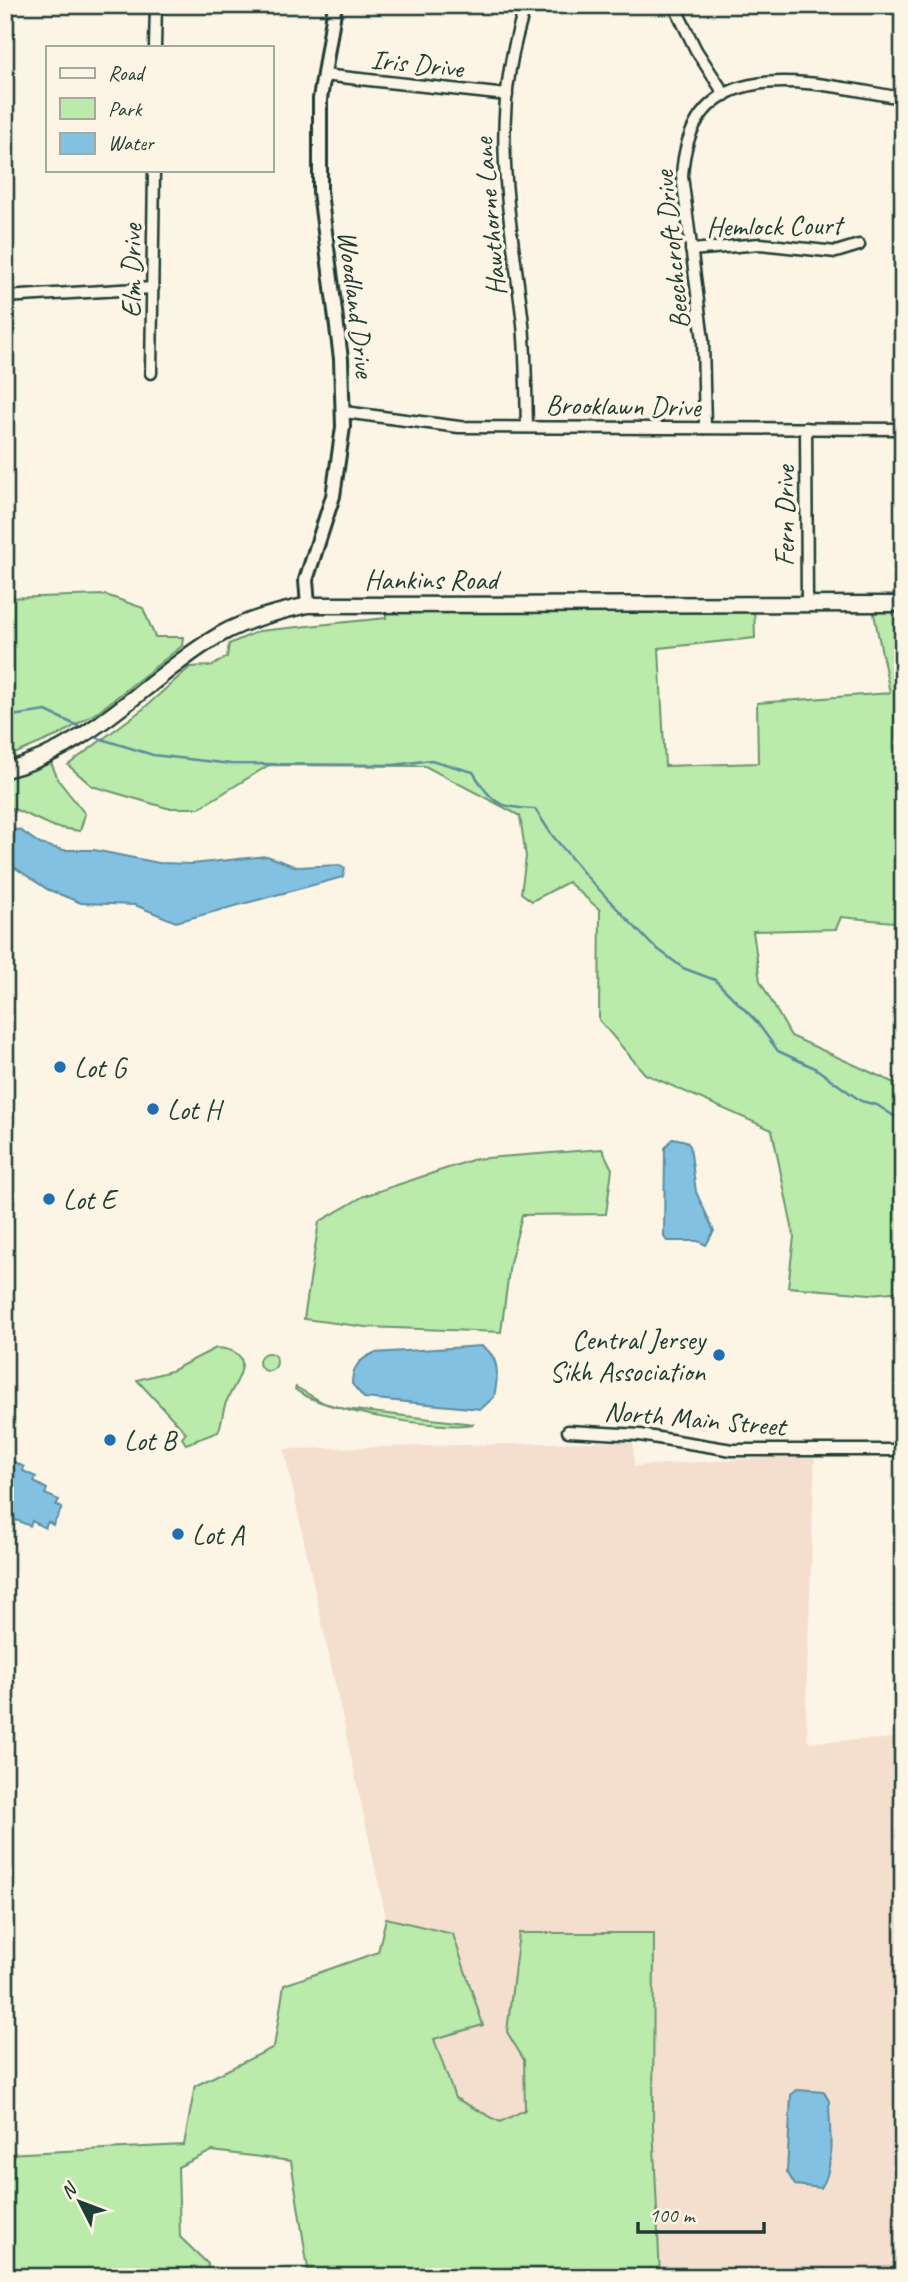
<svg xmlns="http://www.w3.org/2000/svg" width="908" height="2282" font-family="Caveat,sans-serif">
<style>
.built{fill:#f4dfce}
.green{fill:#baebab;stroke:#6c9470;stroke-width:2}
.water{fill:#83c1e3;stroke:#5b8c9d;stroke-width:2}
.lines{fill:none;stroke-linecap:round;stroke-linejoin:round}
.stream{stroke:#5b8c9d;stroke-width:2.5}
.minor-casing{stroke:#1f3d34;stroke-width:15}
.tertiary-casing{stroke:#1f3d34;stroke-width:18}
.secondary-casing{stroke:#1f3d34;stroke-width:19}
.minor{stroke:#fcf5e5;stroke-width:10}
.tertiary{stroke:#fcf5e5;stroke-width:12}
.secondary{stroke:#fcf5e5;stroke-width:14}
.poi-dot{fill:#1f6fb2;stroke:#fcf5e5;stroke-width:2.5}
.labels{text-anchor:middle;stroke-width:7;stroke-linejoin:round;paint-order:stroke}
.street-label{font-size:28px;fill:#1f3d34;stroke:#fcf5e5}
.poi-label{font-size:28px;fill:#1f3d34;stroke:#fcf5e5;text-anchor:start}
</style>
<rect width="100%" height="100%" fill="#fcf5e5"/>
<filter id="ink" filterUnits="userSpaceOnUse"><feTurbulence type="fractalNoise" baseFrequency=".0143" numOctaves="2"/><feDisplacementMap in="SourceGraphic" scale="14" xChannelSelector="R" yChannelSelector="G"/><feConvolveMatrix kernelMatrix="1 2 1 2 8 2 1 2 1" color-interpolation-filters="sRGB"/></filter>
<g filter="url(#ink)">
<path class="built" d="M633 1441 634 1466 815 1455 806 1708 808 1742 903 1738V2277H660L653 2124 654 1933 507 2032 524 2060 525 2111 500 2122 455 2098 433 2038 483 2024 453 1934 386 1918 284 1449Z"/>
<g class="green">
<path d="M106 595 143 608 155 637H183L182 646 99 711 59 735 5 758V598Z"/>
<path d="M754 603 755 638 659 648 665 766 758 763 757 703 890 693 872 604H903V923L841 917 836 929 753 931 760 981 791 1036 903 1087V1291L870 1294 788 1287 794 1237 772 1130 645 1074 599 1020 600 910 568 882 532 901 521 893 526 857 520 816 425 766 269 765 199 808H167L92 786 68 765 143 709 190 667 212 666 227 657 229 644 259 631 386 618V604Z"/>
<path d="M51 763 59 781 85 814 80 831 55 827 9 807 5 799V776Z"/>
<path d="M602 1149 612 1169 606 1214 522 1215 510 1263 501 1332 366 1327 304 1319 319 1222 364 1196 475 1159Z"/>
<path d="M216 1348C264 1351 232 1385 225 1405 222 1414 222 1424 218 1432L186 1444 182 1438 186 1433 137 1380 171 1371Z"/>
<circle cx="268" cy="1362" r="9"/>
<path d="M296 1387 324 1403 345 1409 474 1424C442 1431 319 1411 295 1389Z"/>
<path d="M386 1918 453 1934 483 2025 434 2039 455 2098 500 2122 525 2110 524 2060 507 2032 519 1933H654L653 2124 660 2277H336L308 2269 291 2161 212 2151 178 2167 180 2237 208 2264 207 2277H5V2154L184 2145 195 2086 274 2047 284 1985 378 1952Z"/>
</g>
<g class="water">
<path d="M5 829 20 830 40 844 63 850H94L159 863 192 864 267 856 297 867 340 865 345 868 343 877 176 922 135 905 81 903 47 889 5 861Z"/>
<path d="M673 1138 686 1141 690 1146 696 1192 714 1231 706 1245 698 1241H667L664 1237 665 1148Z"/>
<path d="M481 1346C501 1356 498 1378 494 1397L481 1409 364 1398 352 1384C352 1367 359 1360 374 1353Z"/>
<path d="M5 1457 24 1467 23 1471 36 1477 34 1482 47 1489 45 1494 59 1500 56 1505 62 1508 53 1525 48 1522 45 1528 32 1521 30 1526 16 1520 13 1525 5 1521Z"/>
<path d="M797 2090 824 2092 829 2101C829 2126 836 2167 821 2188L795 2185 787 2172 791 2095Z"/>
</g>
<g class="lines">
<g class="stream">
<path d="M5 717 46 711 82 728"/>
<path d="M95 737 153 755 231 764 394 765 431 760 473 772C493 804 497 807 535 809L552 835 587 877 651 944 683 968 715 980 756 1021 778 1051 815 1068 861 1101 877 1105 903 1122"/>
</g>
<defs>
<g id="minor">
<path d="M526 5C487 120 510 210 523 324 526 358 526 392 527 426"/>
<path d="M674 5 696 50 725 95"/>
<path d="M155 47 156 5"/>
<path d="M323 75 507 95"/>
<path d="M691 250 760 244 836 252 859 245"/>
<path d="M5 297 153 288"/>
<path d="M151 373 154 170"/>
<path d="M344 412 459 427 903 429"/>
<path d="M705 428 703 340 682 176C690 45 818 85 903 98"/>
<path d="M806 428 807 603"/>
<path d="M568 1431 640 1435 732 1450H903"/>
</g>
<path id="tertiary" d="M308 605 306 580 333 496 343 427 341 359 320 192V99L335 5"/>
<path id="secondary" d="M5 770C92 749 147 677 221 634 248 619 278 612 308 605L903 604"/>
</defs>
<use href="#minor" class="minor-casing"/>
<use href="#tertiary" class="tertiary-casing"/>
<use href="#secondary" class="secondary-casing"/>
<use href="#minor" class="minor"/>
<use href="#tertiary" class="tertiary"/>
<use href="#secondary" class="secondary"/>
</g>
</g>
<g class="poi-dot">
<circle cx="60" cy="1067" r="7"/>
<circle cx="153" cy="1109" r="7"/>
<circle cx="49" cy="1199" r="7"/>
<circle cx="719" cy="1355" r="7"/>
<circle cx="110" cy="1440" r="7"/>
<circle cx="178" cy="1534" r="7"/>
</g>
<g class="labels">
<g class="street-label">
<text transform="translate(417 63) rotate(6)" y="10">Iris Drive</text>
<text transform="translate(489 217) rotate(-95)" y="10">Hawthorne Lane</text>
<text transform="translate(774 225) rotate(-1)" y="10">Hemlock Court</text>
<text transform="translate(671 250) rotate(-96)" y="10">Beechcroft Drive</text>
<text transform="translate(131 271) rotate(-90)" y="10">Elm Drive</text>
<text transform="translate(357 304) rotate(83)" y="10">Woodland Drive</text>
<text transform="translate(623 405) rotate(1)" y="10">Brooklawn Drive</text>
<text transform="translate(784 516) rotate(-90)" y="10">Fern Drive</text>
<text x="431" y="589">Hankins Road</text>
<text transform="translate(695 1418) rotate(5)" y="10">North Main Street</text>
</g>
<g class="poi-label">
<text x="74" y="1077">Lot G</text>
<text x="167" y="1119">Lot H</text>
<text x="63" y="1209">Lot E</text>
<text x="705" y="1349" text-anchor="end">Central Jersey<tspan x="705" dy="32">Sikh Association</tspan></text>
<text x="124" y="1450">Lot B</text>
<text x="192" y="1544">Lot A</text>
</g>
</g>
<rect width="908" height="2282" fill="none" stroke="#fcf5e5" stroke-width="28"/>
<rect x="14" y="14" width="880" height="2254" fill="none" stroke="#1f3d34" stroke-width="2.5" filter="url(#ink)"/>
<rect x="46" y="46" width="228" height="126" fill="#fcf5e5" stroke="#a4ab9e" stroke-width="2"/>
<rect x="60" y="68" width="35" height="10" fill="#fcf5e5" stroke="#a4ab9e" stroke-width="2"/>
<text x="108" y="80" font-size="21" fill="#1f3d34">Road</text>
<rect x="60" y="98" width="35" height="21" fill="#baebab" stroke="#a4ab9e" stroke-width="2"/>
<text x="108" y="116" font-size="21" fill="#1f3d34">Park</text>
<rect x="60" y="133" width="35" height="21" fill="#83c1e3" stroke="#a4ab9e" stroke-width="2"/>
<text x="108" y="150" font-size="21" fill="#1f3d34">Water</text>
<g transform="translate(80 2202) rotate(312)" stroke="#fcf5e5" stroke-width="5" paint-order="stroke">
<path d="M0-5L12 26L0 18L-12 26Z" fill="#1f3d34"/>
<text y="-10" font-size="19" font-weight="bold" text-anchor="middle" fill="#1f3d34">N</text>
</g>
<path d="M638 2222v10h126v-10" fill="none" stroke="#1f3d34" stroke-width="3.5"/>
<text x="649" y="2222" font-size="21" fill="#1f3d34" stroke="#fcf5e5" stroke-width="5" paint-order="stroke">100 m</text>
</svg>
